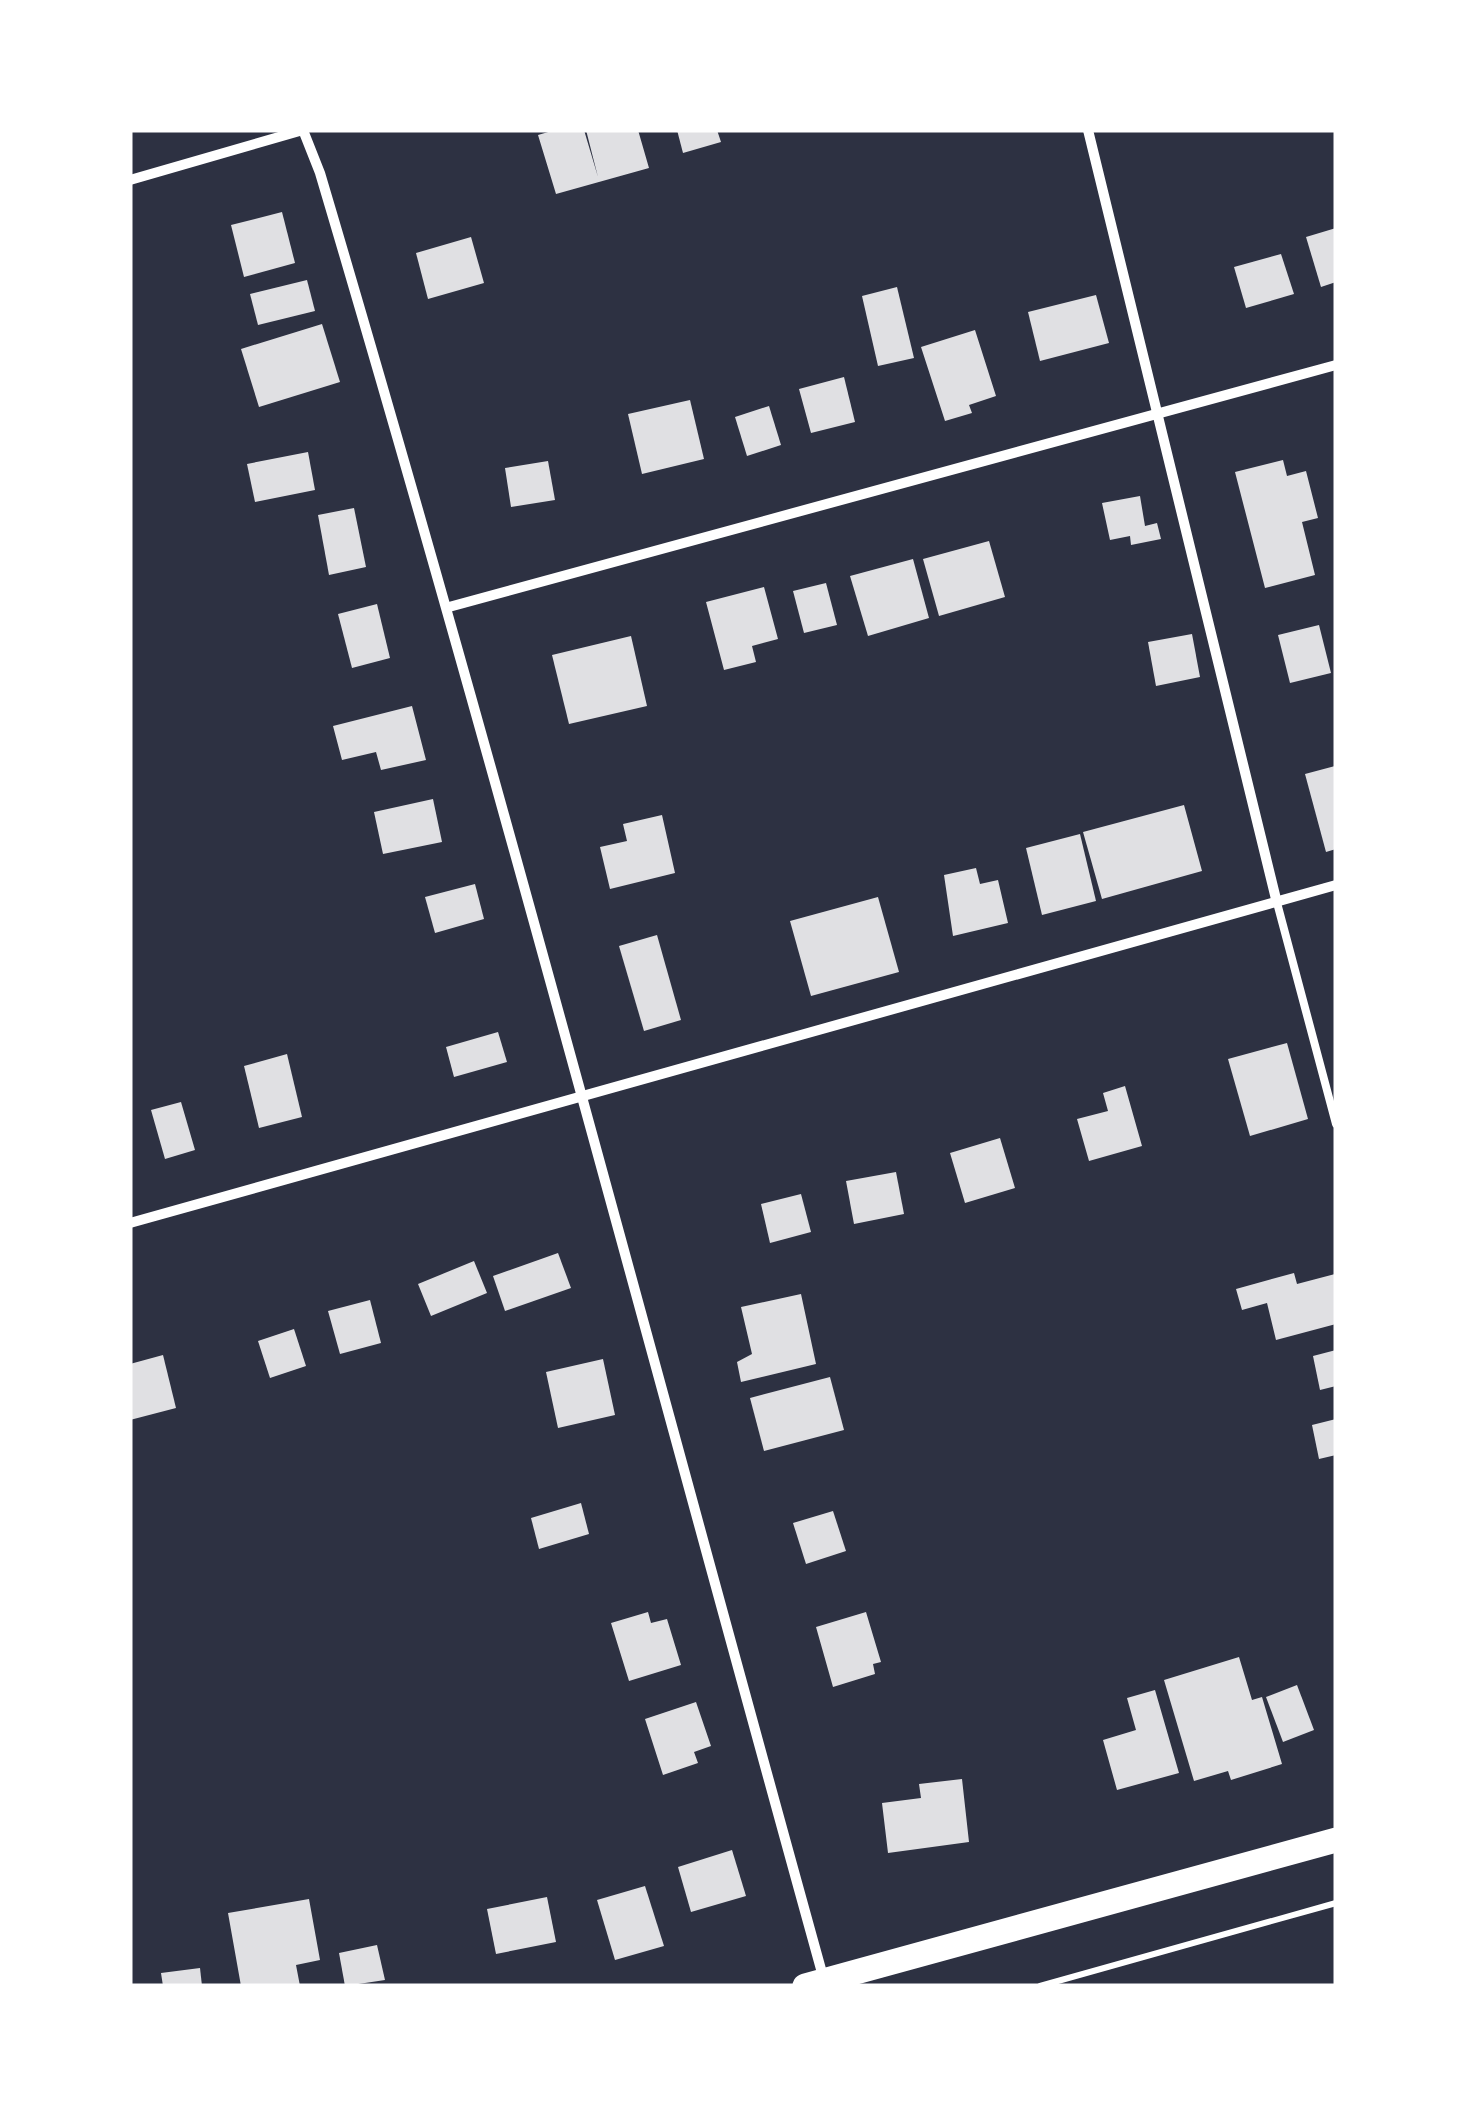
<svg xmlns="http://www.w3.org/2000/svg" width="1466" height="2116" font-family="Mulish,sans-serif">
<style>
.building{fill:#e0e0e3}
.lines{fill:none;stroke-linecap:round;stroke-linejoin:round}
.path{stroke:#fff;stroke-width:6}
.service{stroke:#fff;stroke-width:8}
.minor{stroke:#fff;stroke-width:10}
.primary{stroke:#fff;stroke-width:25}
</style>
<rect width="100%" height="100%" fill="#2d3142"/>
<g class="building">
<path d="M555 130H584L598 177 586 130H638L649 168 556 194 538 135Z"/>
<path d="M677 130H717L721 142 683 153Z"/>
<path d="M282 212 295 263 244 277 231 225Z"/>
<path d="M1336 228V282L1321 287 1306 237Z"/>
<path d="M471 237 484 283 428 299 416 253Z"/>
<path d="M1281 254 1294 294 1246 308 1234 267Z"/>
<path d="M307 280 315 311 258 325 250 294Z"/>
<path d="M897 287 914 358 878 366 862 296Z"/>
<path d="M1096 295 1109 343 1040 361 1028 312Z"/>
<path d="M322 324 340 382 259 407 241 349Z"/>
<path d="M975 330 996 396 969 405 972 413 945 421 921 347Z"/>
<path d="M844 377 855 422 811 433 799 389Z"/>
<path d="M690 400 704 459 642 474 628 414Z"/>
<path d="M769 406 781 445 747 456 735 417Z"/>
<path d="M308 452 315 490 255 502 247 464Z"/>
<path d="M1283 460 1287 476 1306 471 1318 518 1302 522 1315 575 1265 588 1235 472Z"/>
<path d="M548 461 555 500 511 507 505 468Z"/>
<path d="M1140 496 1145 526 1157 523 1161 539 1131 545 1130 536 1110 540 1102 503Z"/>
<path d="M354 508 366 567 329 575 318 515Z"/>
<path d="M989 541 1005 597 939 616 923 559Z"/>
<path d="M913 559 929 618 868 636 850 576Z"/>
<path d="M826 583 837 625 804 633 793 591Z"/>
<path d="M764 587 778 639 752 646 756 662 724 670 706 602Z"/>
<path d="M377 604 390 658 352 668 338 614Z"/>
<path d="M1319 625 1331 673 1290 683 1278 635Z"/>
<path d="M1192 634 1200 677 1156 686 1148 642Z"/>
<path d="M631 636 647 706 569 724 552 655Z"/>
<path d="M412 706 426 760 381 770 376 752 342 760 333 726Z"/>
<path d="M1335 766 1336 849 1326 852 1305 774Z"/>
<path d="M433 799 442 842 383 854 374 812Z"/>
<path d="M1184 805 1202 871 1102 899 1083 832Z"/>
<path d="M662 815 675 873 610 889 600 847 627 841 623 824Z"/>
<path d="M1080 834 1096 901 1042 915 1026 848Z"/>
<path d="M976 868 980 884 998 880 1008 923 953 936 944 875Z"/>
<path d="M475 884 484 919 435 933 425 897Z"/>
<path d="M878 897 899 972 811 996 790 921Z"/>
<path d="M657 935 681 1020 644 1031 619 946Z"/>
<path d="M498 1032 507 1062 454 1077 446 1047Z"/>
<path d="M1287 1043 1308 1119 1250 1136 1228 1059Z"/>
<path d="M287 1054 302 1117 259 1128 244 1066Z"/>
<path d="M1125 1086 1142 1146 1089 1161 1077 1119 1108 1111 1103 1093Z"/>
<path d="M181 1102 195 1150 165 1159 151 1110Z"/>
<path d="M1000 1138 1015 1188 965 1203 950 1153Z"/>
<path d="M896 1172 904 1214 854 1224 846 1181Z"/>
<path d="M801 1194 811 1232 770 1243 761 1204Z"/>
<path d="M558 1253 571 1288 505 1311 493 1276Z"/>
<path d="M474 1261 487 1293 431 1316 418 1284Z"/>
<path d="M1294 1273 1297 1284 1335 1274 1336 1324 1276 1340 1267 1303 1242 1310 1236 1289Z"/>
<path d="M801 1294 816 1364 741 1382 737 1362 752 1354 741 1307Z"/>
<path d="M370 1300 381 1343 340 1354 328 1311Z"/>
<path d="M294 1329 306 1366 270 1378 258 1341Z"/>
<path d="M1336 1350V1386L1320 1390 1313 1356Z"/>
<path d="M163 1355 176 1408 130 1420V1364Z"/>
<path d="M603 1359 615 1415 558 1428 546 1372Z"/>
<path d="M830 1377 844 1430 764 1451 750 1398Z"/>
<path d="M1336 1419V1455L1319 1459 1312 1425Z"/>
<path d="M581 1503 589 1534 539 1549 531 1518Z"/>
<path d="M833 1511 846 1551 806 1564 793 1523Z"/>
<path d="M648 1612 651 1623 667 1619 681 1665 629 1681 611 1623Z"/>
<path d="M866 1612 881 1662 873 1664 875 1674 833 1687 816 1627Z"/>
<path d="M1239 1657 1252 1700 1262 1697 1282 1764 1231 1780 1228 1771 1194 1781 1164 1680Z"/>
<path d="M1297 1685 1314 1730 1283 1742 1266 1697Z"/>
<path d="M1155 1690 1179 1773 1117 1790 1103 1740 1136 1730 1127 1698Z"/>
<path d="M696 1702 711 1746 694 1752 698 1763 663 1775 645 1719Z"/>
<path d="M962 1779 969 1842 888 1853 882 1803 921 1798 919 1784Z"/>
<path d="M732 1850 746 1896 691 1912 678 1867Z"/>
<path d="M645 1886 664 1946 615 1960 597 1900Z"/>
<path d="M547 1897 556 1942 496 1954 487 1909Z"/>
<path d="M309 1899 320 1960 296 1965 300 1986H241L228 1913Z"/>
<path d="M377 1945 385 1980 345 1986 339 1953Z"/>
<path d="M200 1968 202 1986H163L161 1973Z"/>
</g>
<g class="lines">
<path class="path" d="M1040 1986 1336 1903"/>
<path class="service" d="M1276 899 1336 1124"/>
<g class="minor">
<path d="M303 130 320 173C498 772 657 1378 824 1980"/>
<path d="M1088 130 1276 899"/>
<path d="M130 180 303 130"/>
<path d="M449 607 1336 365"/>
<path d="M130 1223 1336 885"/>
</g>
<path class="primary" d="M805 1986 1336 1840"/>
</g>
<rect width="1466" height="2116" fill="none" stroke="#ffffff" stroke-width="265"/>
</svg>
